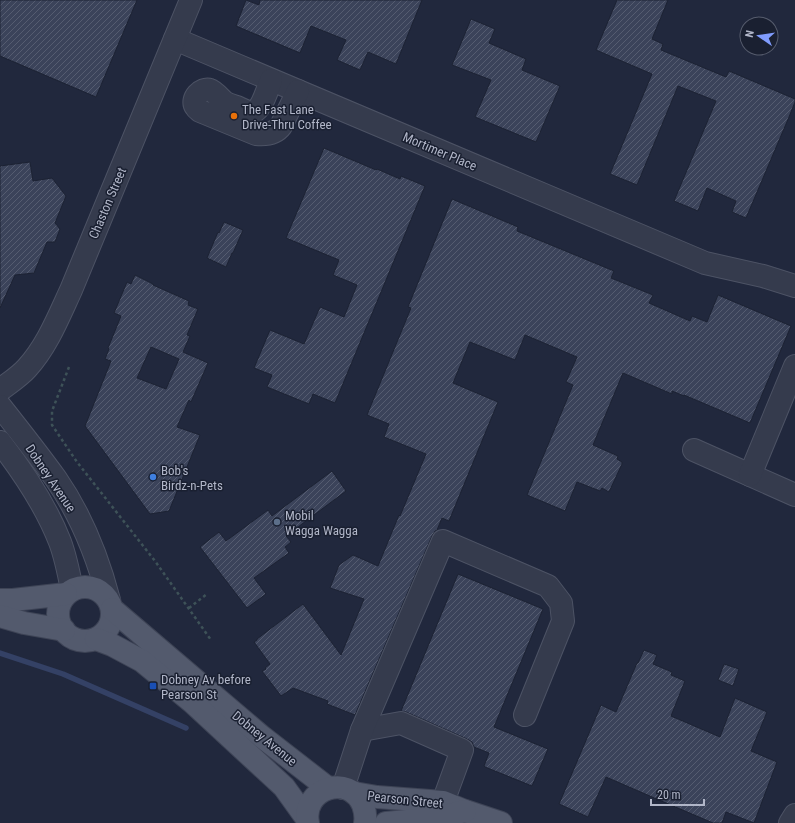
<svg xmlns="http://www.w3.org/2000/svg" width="795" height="823" font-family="'Roboto Condensed',sans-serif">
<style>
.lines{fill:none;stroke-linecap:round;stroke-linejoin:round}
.stream{stroke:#344165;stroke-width:5.5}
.building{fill:url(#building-hatch);stroke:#1c2233;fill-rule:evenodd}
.minor-casing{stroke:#4d5365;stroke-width:24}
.major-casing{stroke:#3e4456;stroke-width:24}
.path{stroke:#3e5258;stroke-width:2.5;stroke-dasharray:3 3;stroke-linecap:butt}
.minor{stroke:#353b4d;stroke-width:22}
.major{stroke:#535a6d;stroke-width:22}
.food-dot{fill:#e8710a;stroke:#1a2031;stroke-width:1.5}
.shop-dot{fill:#3f7fe0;stroke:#1a2031;stroke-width:1.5}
.service-dot{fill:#5c6f8a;stroke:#1a2031;stroke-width:1.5}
.transit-dot{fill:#1a4fb4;stroke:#1a2031;stroke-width:1.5}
.labels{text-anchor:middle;stroke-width:3;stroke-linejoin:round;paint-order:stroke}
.poi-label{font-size:13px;fill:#b1b6c8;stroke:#1a2031;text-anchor:start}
.street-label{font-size:13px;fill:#b1b6c8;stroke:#1a2031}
</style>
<defs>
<pattern id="building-hatch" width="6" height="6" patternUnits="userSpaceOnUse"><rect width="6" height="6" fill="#3b435a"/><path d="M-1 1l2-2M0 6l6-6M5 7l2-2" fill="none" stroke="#555c70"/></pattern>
</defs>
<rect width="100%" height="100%" fill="#21283d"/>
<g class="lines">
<path class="stream" d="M0 653 63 674 186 728"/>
</g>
<g class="building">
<path d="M0 0H137L96 97 0 56Z"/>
<path d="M246 0 259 5 260 0H422L396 64 368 52 360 70 337 60 346 40 311 26 300 53 236 26Z"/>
<path d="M617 0H668L652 39 663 44 661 50 726 77 729 71 795 99V102L789 117 746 218 732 212 736 201 707 188 698 211 674 201 716 101 678 86 637 185 610 174 652 74 596 50Z"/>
<path d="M471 19 495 29 489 43 526 59 522 70 560 86 536 142 475 117 491 80 452 65Z"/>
<path d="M324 148 376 170 377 169 400 179 401 176 425 186 335 403 313 394 309 404 267 387 272 375 254 368 270 330 304 344 320 307 344 317 357 285 333 275 339 260 286 238Z"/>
<path d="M30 162 33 181 52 178 66 196 55 223 60 229 55 242H47L34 273 15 275 0 308V166Z"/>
<path d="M452 199 518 227 517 231 614 271 611 278 653 295 649 303 690 321 692 316 707 322 718 295 791 326 750 423 684 395V396L672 391V394L623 373 593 445 618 456 617 459 622 462V464L609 492 602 488 600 491 577 482 565 511 527 495 573 385 566 382 577 357 525 335 515 360 470 342 453 383 498 402 449 521 442 518 437 530 435 531 432 536 355 715 327 704 328 701 293 688 281 696 262 671 266 669 265 668 270 664 254 642 257 640V639L303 604 341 655 364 599 330 588 339 565 353 555 378 566 399 515 400 516 426 454 384 437 389 424 367 415 411 308 408 307Z"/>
<path d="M224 222 243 230 233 253H232L226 267 207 258 218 232 219 233Z"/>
<path d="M135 275 153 284V285L189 301 188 305 198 309 187 335 190 336 183 352 208 363 191 402 189 400 177 427 200 435 169 511 150 514 85 426 111 361 105 359 109 349 108 348 121 316 114 313 127 282 131 284ZM151 347 179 359 166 389 137 378Z"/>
<path d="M332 471 346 491 286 536 291 542 285 547 289 553 254 578 266 594 247 608 200 547 219 532 226 541 268 510 272 516Z"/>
<path d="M458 574 543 609 494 727 548 749 532 786 485 767 484 766 489 753 474 747 472 742 467 739 406 712 401 711Z"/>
<path d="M644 650 657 655 653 664 672 672 671 675 685 681 671 716 720 737 735 698 767 712 751 751 777 762 754 823 726 812 722 823H713L659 800 606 777 588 817 559 804 601 705 616 712 637 663H638Z"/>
<path d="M724 664 739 669 733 686 718 680Z"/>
</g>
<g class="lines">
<defs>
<g id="minor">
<path d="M175 39 705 263 763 276 795 286"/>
<path d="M271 80C268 88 262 109 253 112 249 113 243 110 239 108 234 106 229 105 224 102 221 99 214 91 210 90 202 87 190 99 196 107 197 109 199 110 200 111L256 134C266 135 275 134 281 126L298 91"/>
<path d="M0 390C9 383 19 377 27 368 47 346 58 318 71 290L191 0"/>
<path d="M0 406C19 430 38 454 56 479 81 515 98 558 109 600"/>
<path d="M0 442C24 473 46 506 60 542 66 558 69 574 72 590"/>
<path d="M694 450 795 495"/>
<path d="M750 475 795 366"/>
<path d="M362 730 401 723 462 750 443 802"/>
<path d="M343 788 362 730 443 541 548 586 561 603 563 621 525 715"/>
<path d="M790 823 795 815"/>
</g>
<g id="major">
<circle cx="85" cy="614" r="27"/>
<path d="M0 600H13L66 594"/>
<path d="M112 609 261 736 328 788"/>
<path d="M0 616 24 623 64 630"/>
<path d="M96 639 112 645 142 661 192 702 284 787 307 819"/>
<path d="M354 793 377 797 443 802 465 811 501 823"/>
<path d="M308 823C301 789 349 772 363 805 365 811 366 817 365 823"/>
<path d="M386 823 438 818 465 811"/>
</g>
</defs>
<use href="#minor" class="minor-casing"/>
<use href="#major" class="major-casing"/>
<g class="path">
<path d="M69 367 52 411V425L77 462 155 561 211 640"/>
<path d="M189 608 207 594"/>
</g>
<use href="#minor" class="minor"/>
<use href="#major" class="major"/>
</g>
<circle class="food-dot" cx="234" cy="116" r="4"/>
<circle class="shop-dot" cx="153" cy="477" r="4"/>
<circle class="service-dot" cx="277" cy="522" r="4"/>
<rect class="transit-dot" x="149" y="682" width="8" height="8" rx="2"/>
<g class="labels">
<g class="poi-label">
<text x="242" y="114">The Fast Lane<tspan x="242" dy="15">Drive-Thru Coffee</tspan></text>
<text x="161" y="475">Bob's<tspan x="161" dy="15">Birdz-n-Pets</tspan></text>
<text x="285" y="520">Mobil<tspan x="285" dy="15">Wagga Wagga</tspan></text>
<text x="161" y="684">Dobney Av before<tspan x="161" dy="15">Pearson St</tspan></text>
</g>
<g class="street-label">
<text transform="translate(440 151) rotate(23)" y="5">Mortimer Place</text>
<text transform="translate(107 203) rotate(-67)" y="5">Chaston Street</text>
<text transform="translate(51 478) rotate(56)" y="5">Dobney Avenue</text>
<text transform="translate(265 738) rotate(39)" y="5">Dobney Avenue</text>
<text transform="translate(405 799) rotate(6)" y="5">Pearson Street</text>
</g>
</g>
<g transform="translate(759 36) rotate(283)"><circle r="19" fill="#1a2031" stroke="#565c6d"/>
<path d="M0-3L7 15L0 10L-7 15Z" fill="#809cfd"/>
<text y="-6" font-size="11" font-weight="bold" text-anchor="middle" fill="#b1b6c8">N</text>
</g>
<path d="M651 799v6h53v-6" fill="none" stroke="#b1b6c8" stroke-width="2"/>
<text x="657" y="799" font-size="12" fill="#b1b6c8" stroke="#1a2031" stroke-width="3" paint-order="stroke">20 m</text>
</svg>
